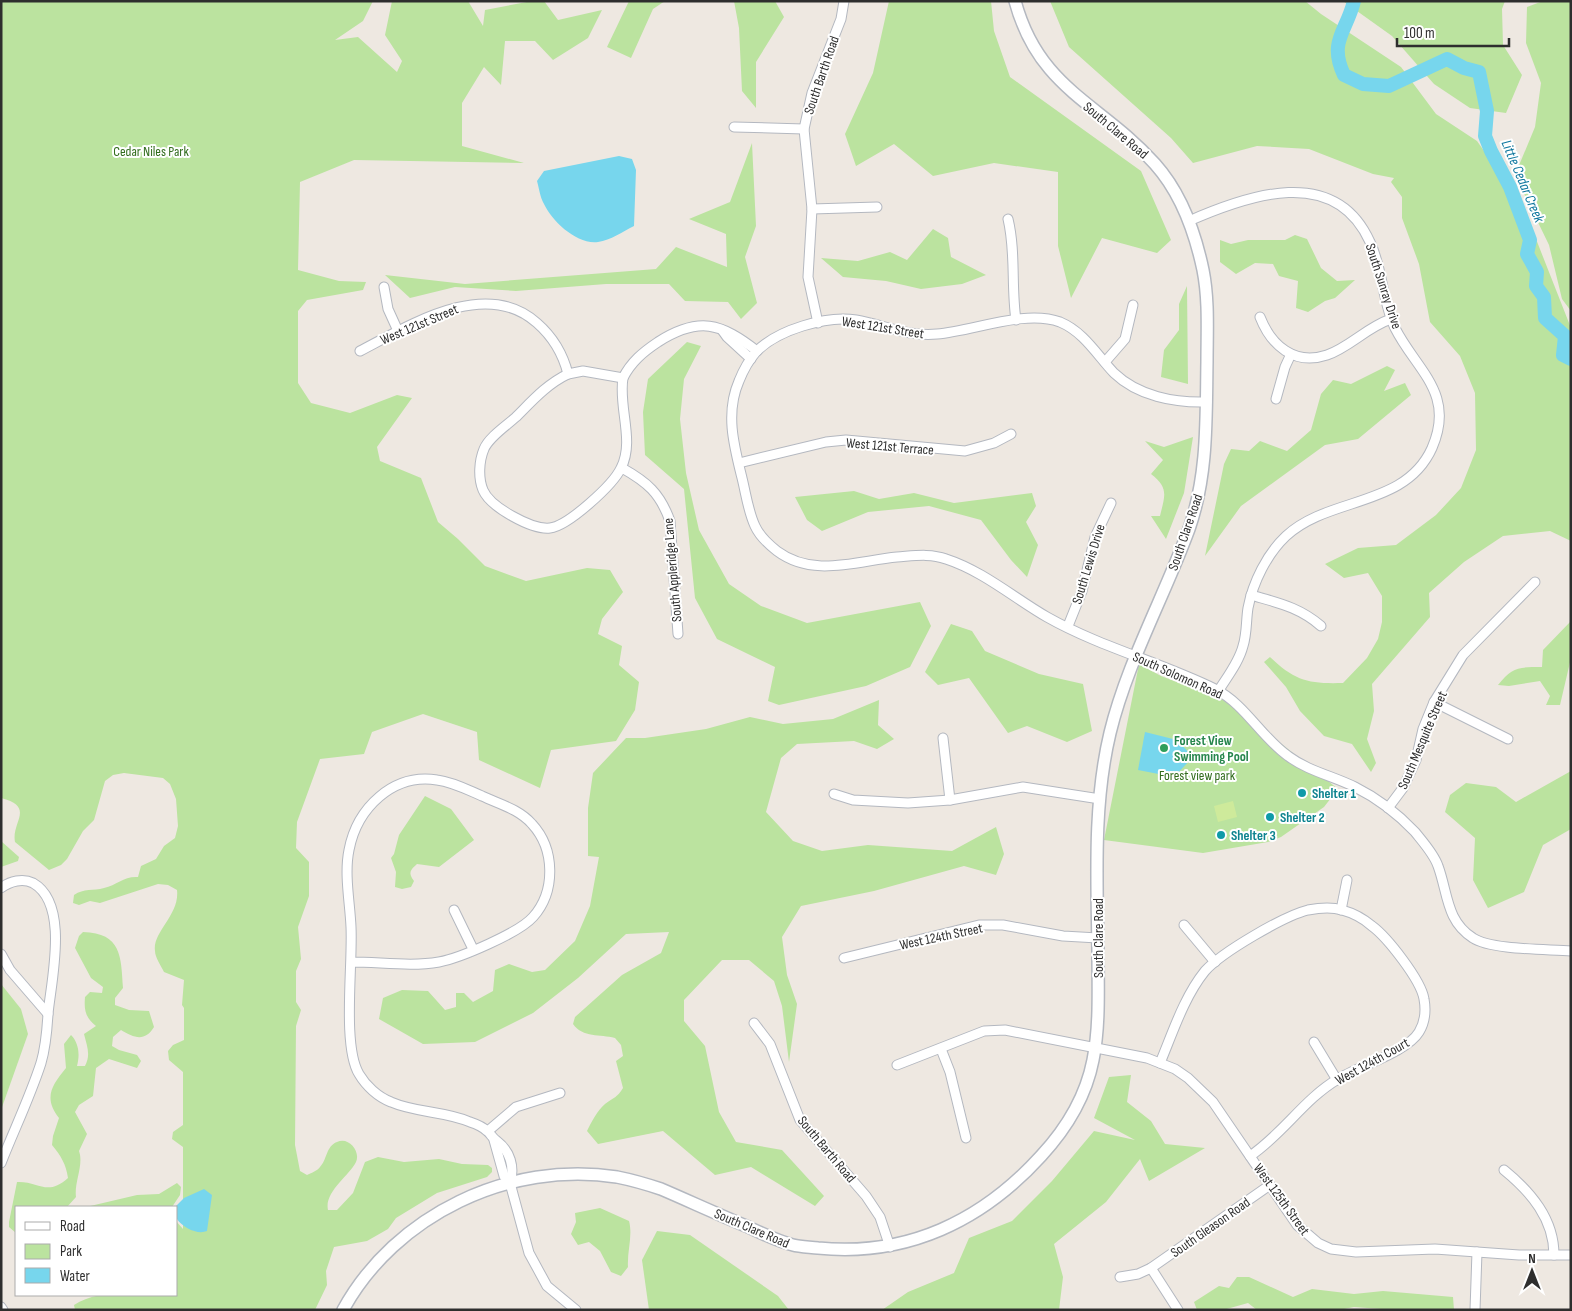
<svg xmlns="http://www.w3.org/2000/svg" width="1572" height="1311" font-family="'Sofia Sans Condensed',sans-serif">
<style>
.green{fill:#bbe39f}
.pitch{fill:#ceea9b}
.water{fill:#77d6ed}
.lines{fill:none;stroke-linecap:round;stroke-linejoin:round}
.river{stroke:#77d6ed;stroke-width:14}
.minor-casing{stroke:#b4b8c0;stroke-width:11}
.tertiary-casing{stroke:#b4b8c0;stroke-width:14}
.minor{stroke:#fff;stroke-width:9}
.tertiary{stroke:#fff;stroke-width:11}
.leisure-dot{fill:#2e9e5b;stroke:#fff;stroke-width:2}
.culture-dot{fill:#0f9aa8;stroke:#fff;stroke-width:2}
.labels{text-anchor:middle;stroke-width:4;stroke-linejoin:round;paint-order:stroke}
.street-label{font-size:14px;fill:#2e2e2e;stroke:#fff}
.park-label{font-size:14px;fill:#326c1d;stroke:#fff}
.leisure-label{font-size:14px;font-weight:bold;fill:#27864d;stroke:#fff;text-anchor:start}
.culture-label{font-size:14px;font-weight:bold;fill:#0d838f;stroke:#fff;text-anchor:start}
.water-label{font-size:15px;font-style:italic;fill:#10789f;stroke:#fff}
</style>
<rect width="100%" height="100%" fill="#eee8e1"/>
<g class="green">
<path d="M1 1H373L363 21 335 40 358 37 397 72 402 61 385 35 392 1H468L483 26 485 10 532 1H544L558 20 602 10 588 38 553 60 535 41H505L501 85 484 67 462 103V146L524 163 354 160 300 182 298 270 339 281 366 282 363 290 307 300 298 311V383L311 403 350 413 397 395 412 398 377 447 380 461 421 478 438 522 458 539 485 566 526 581 587 568 610 570 623 592 602 619 598 634 622 646 619 665 639 682 635 710 616 741 551 750 540 788 479 760 477 732 423 714 372 732 364 754 320 759 297 822 296 848 309 862V896L298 927 301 959 296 971V1002L301 1010 296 1026 295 1145 300 1171 307 1175C311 1173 317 1171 320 1167 327 1160 326 1146 337 1142 348 1136 361 1151 356 1162 349 1176 324 1192 328 1210H337L353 1193 365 1162 378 1157 404 1162 439 1159 462 1164 488 1165 492 1168V1172L487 1177 437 1193 396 1218 388 1229 367 1241 334 1247 326 1271 327 1285 315 1310H75L74 1305C101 1287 144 1295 176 1295V1221L183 1229V1147L172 1139 173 1132 183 1125V1072L169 1060 168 1051 173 1045 184 1040V1008L182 1005 184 980 164 972C161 966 155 957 155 951 152 932 180 915 177 890L168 885 158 884 100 903 90 901 79 905 73 903 74 895C84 888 93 891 104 888 117 885 124 876 138 877L141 866 156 859 164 846 175 838 178 826 176 799 170 784 163 778 124 773 113 775 105 781 94 820 83 831 67 859 61 865 49 870 15 842C11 822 36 807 1 798Z"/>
<path d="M629 1H665L653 9 631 58 607 47Z"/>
<path d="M734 1H775L784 17 756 62V108L742 91 739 28Z"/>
<path d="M889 1H991L994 31 1010 77 1141 171 1171 240 1157 253 1102 238 1071 298 1058 246V172L994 163 933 176 894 144 856 166 845 134 873 73Z"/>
<path d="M1050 1H1305L1321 14 1401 67 1436 114 1477 141 1523 206 1571 328V541L1550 531 1503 536 1464 562 1429 593 1430 617 1372 684 1374 711 1367 739 1376 763 1371 772 1352 744 1324 736 1300 711 1286 687 1264 662 1270 657C1295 681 1309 684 1343 683L1367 658 1378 639 1382 622V596L1368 573 1344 578 1325 564 1358 548 1396 545 1436 515 1461 488 1476 450 1475 393 1460 356 1430 322 1419 264 1402 218V197L1391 182 1394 178 1373 174 1309 149 1257 146 1193 163 1171 138 1069 47Z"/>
<path d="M1343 1H1505L1502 9 1503 45 1522 75 1506 113 1470 108 1434 84 1392 36Z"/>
<path d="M1543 1H1571V311L1562 299 1549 245 1515 175 1535 127 1541 83 1526 43 1527 7Z"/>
<path d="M752 143 756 226 745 257 757 303 741 319 728 302 685 301 669 284H606L516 291 455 287 410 298 385 275 465 284 656 269 676 247 727 267 726 234 689 219 730 202Z"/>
<path d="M933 229 948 238 951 257 986 275 962 284 921 289 886 281 843 277 821 258 858 261 890 252 907 260Z"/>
<path d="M1295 235 1307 239 1321 268 1337 281 1355 280 1335 298 1325 301 1308 312 1296 308 1298 281 1279 276 1273 264 1255 263 1236 274 1220 262V240L1231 244 1248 240H1285Z"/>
<path d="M1187 286 1188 384 1161 377 1164 350 1179 330V304Z"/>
<path d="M687 342 701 346 684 379 680 419 686 473 699 530 729 584 761 606 807 623 920 602 931 626 910 667 866 686 779 705 768 701 775 667 717 639 695 598 684 489 645 455 643 412 648 379Z"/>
<path d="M1387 366 1395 370 1384 391 1405 383 1411 395 1358 439 1325 445 1241 506 1205 556 1224 464 1231 449 1249 451 1260 441 1287 451 1311 430 1321 394 1333 380 1351 384Z"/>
<path d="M1193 437 1184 493 1166 539 1151 516H1160C1165 495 1169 488 1151 474L1163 460 1145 441 1164 447Z"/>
<path d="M854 491 879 499 914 493 954 503 1032 493 1036 506 1026 522 1038 545 1027 577 1011 560 981 520 929 506 868 512 822 531 807 520 795 497Z"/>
<path d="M1571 621V658L1560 705H1546L1550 696 1540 681 1509 686 1498 685C1512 667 1519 667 1542 667L1543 650Z"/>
<path d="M951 624 972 631 985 651 1039 674 1083 684 1092 731 1067 742 1027 726 1008 733 969 678 938 685 925 672Z"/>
<path d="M1139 664 1161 676 1229 702 1338 789 1324 807 1281 837 1268 842 1203 853 1104 840Z"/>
<path d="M879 700 878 725 894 739 877 749 854 741 797 744 781 758 766 812 793 841 822 851 868 845 952 851 996 827 1004 854 996 875 964 866 874 891 801 906 782 937 787 975 797 1004 789 1062 782 1006 774 981 749 960H722L684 1000V1021L705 1046 719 1112 736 1142 782 1150 824 1196 815 1206 751 1167 715 1175 663 1131 598 1144 587 1131C592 1121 597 1111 605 1104 614 1097 617 1098 623 1088L616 1061 623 1056 621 1045 615 1038C600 1034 583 1038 573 1024L575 1017 622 975 661 953 669 932 626 934 578 978 533 1013 475 1042 423 1044 379 1019 383 998 402 990 428 991 445 1010 456 1007V993H464L473 1002 493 991 495 970 509 964 532 972 545 970 575 941 590 906 599 857 588 856V808L593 773 626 738H645L706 729 750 717 783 724 833 719Z"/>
<path d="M1571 771V829L1543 845 1524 892 1488 908 1473 880 1475 838 1445 812 1450 795 1466 783 1496 787 1516 802Z"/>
<path d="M425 796 451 809 474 840 439 867 417 864C410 870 408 873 414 881L411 887 402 889 395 887 396 872 391 858 394 854 399 835Z"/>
<path d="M1 841 19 857 18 861 1 867Z"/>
<path d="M83 932C122 933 121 957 123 988L115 998V1005L129 1010 149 1011 154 1027C145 1042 134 1038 121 1030L113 1037 112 1046 119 1050 137 1055 141 1061 137 1068 109 1059 96 1068 93 1096 79 1105 75 1112 87 1134 79 1151C84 1165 74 1182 76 1197L67 1207H16V1233L9 1227V1222L17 1182C39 1181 47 1197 68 1178 66 1164 61 1156 52 1145L53 1136 59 1118C43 1098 52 1085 66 1068L64 1044 71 1035C79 1043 80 1055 77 1066H85C91 1055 87 1046 84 1034L96 1026C85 1017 84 1010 85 997L90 992 102 993 103 987 91 978 75 948 79 936Z"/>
<path d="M1 984 21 1009 28 1034 1 1110Z"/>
<path d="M1131 1075 1127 1102 1151 1121 1165 1144 1205 1148 1149 1181 1140 1159 1106 1202 1054 1244 1063 1277 1059 1310H882L908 1292 954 1273 969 1238 1012 1221 1052 1181 1094 1131 1135 1140 1094 1118 1109 1077Z"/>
<path d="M177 1183 181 1187 180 1195 172 1207H86L137 1195 159 1194Z"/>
<path d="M600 1208 629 1221C633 1236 627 1251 628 1267L621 1276 611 1272 600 1251 589 1242 578 1245 571 1234 576 1222 575 1213Z"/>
<path d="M657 1231 690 1235 778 1296 789 1310H649L642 1260Z"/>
<path d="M1237 1277H1249L1293 1297 1312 1289 1354 1294 1383 1291 1453 1297 1454 1310H1395L1354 1307 1339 1310H1257L1248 1303 1223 1310H1197L1194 1302 1219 1286 1229 1288Z"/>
</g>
<path class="pitch" d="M1233 801 1237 817 1218 822 1214 806Z"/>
<g class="water">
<path d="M619 156 632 159 636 170 634 226C622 232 611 240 598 242 577 245 552 221 544 204 540 197 539 188 537 181L544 171Z"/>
<path d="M1145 732 1177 740 1193 757 1174 777 1138 770Z"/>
<path d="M204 1189 212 1195 207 1231C198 1235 183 1228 177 1219 176 1215 176 1210 175 1207L184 1198Z"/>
</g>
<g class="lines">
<path class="river" d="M1354 1C1347 31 1328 41 1344 75L1363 84 1389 86 1447 59 1464 68 1479 72 1487 111 1485 136 1491 151 1510 187 1530 240 1527 254 1537 272 1536 286 1544 297 1545 318 1565 336 1563 355 1571 359"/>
<defs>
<g id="minor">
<path d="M734 127 804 129"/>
<path d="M812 209 877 207"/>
<path d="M1008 219C1016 252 1011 287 1016 320"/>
<path d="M1189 221C1248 195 1335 164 1370 242 1383 269 1382 301 1395 328 1416 370 1456 393 1432 448 1405 508 1329 496 1286 536 1267 554 1253 582 1248 608 1246 620 1247 634 1243 646 1239 662 1227 677 1219 690"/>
<path d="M384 287 388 309 398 331"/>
<path d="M1260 317C1271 345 1294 366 1327 355 1350 347 1367 327 1391 319"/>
<path d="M818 323 808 277 812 209 804 129 812 93 841 19 844 1"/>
<path d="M722 330 727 337 751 359"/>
<path d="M360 351C410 325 486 277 537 323 553 337 563 354 568 374L583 371 623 378C631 362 643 352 658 342 699 316 721 323 757 351"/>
<path d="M1105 362 1125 339 1133 305"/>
<path d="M568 374C547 384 532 401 516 417 506 426 489 437 484 449 479 461 478 478 483 490 490 507 532 530 550 528 568 526 613 485 621 468 635 441 618 407 623 378"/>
<path d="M1276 399 1285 367 1291 354"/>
<path d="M1207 402C1174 403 1138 396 1114 373 1097 355 1084 332 1060 322 1025 309 974 331 937 334 909 337 884 325 856 320 827 315 777 330 756 352 749 360 743 371 739 381 725 413 734 446 742 478 746 494 748 511 755 526 760 537 768 544 777 551 813 578 856 561 897 557 913 556 930 553 946 559 983 571 1014 598 1047 617 1100 647 1160 662 1215 689 1245 704 1261 737 1288 756 1308 771 1333 776 1355 787 1377 798 1398 814 1415 832 1423 842 1434 854 1438 866 1448 893 1446 921 1473 938 1491 950 1547 949 1571 951"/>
<path d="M739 463 826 442 846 440 965 451 994 443 1011 434"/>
<path d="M622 468C647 482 660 493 670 521L678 634"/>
<path d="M1251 595C1278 603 1299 607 1321 626"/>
<path d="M1068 626 1082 591 1095 537 1111 503"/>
<path d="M1434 702 1508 739"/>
<path d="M943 738 950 800"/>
<path d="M834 794 853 800 908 803 950 800 1023 787 1100 799"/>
<path d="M1388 808 1403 788 1416 760 1423 729 1434 702 1463 655 1535 582"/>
<path d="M1 888C10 881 23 878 33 883 70 904 51 981 48 1014 47 1031 46 1046 41 1063 30 1097 14 1130 1 1163"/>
<path d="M454 910 473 949"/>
<path d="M1341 910 1347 880"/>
<path d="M1184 925 1215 962"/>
<path d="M1 954 10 970 48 1014"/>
<path d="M844 958 979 925H1003L1063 936 1098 938"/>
<path d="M352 962C380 962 411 967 439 962 460 958 519 933 533 917 556 891 555 849 532 824 519 809 499 804 482 796 468 790 453 782 437 780 393 773 357 808 349 850 344 874 350 903 351 927 353 964 342 1046 359 1074 366 1086 378 1097 391 1102 416 1113 445 1111 470 1122 476 1124 483 1127 487 1131 491 1134 492 1138 497 1141 510 1151 515 1167 510 1183"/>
<path d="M754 1023 770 1044 800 1120 866 1196 880 1217 890 1247"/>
<path d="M1314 1042 1337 1080"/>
<path d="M941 1049 950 1072 966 1138"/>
<path d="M1160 1063C1173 1032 1184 997 1205 971 1222 952 1284 916 1308 910 1319 908 1332 907 1342 910 1353 913 1364 919 1372 926 1387 937 1421 980 1424 999 1426 1010 1425 1022 1419 1032 1407 1052 1359 1066 1338 1079 1304 1099 1283 1134 1250 1156"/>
<path d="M897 1065 984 1031 1005 1030 1147 1058 1175 1069 1188 1078 1213 1102 1297 1225 1318 1243 1331 1249 1356 1252 1435 1249 1519 1255H1571"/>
<path d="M488 1131 516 1107 560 1093"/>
<path d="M494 1140 504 1176 510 1183 529 1253 547 1286 576 1310"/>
<path d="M1504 1170C1531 1192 1554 1219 1554 1255"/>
<path d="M1151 1268 1178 1310"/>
<path d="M1120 1277 1138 1274 1151 1268 1270 1185"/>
<path d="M1 1307 3 1310"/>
<path d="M1475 1310 1477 1252"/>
</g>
<path id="tertiary" d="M343 1310C395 1215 510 1160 617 1177 632 1180 646 1184 661 1189 689 1201 717 1214 746 1226 761 1233 777 1241 793 1245 800 1247 810 1247 818 1248 907 1257 982 1221 1041 1156 1066 1129 1086 1096 1093 1060 1100 1025 1098 988 1098 951 1097 879 1093 804 1110 733 1127 663 1164 597 1189 529 1208 475 1206 419 1207 362 1207 332 1209 300 1203 270 1195 232 1181 193 1155 164 1101 103 1039 90 1015 1"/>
</defs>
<use href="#minor" class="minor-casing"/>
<use href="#tertiary" class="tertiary-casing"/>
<use href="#minor" class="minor"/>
<use href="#tertiary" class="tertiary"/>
</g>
<circle class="leisure-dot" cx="1164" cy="748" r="5"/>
<g class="culture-dot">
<circle cx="1302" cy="793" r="5"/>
<circle cx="1270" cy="817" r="5"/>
<circle cx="1221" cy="835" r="5"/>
</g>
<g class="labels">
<g class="street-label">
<text transform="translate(821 75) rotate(-71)" y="5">South Barth Road</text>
<text transform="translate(1116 130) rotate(40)" y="5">South Clare Road</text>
<text transform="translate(1384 286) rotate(72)" y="5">South Sunray Drive</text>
<text transform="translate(419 324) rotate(-23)" y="5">West 121st Street</text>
<text transform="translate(883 327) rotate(9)" y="5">West 121st Street</text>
<text transform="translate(890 446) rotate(5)" y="5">West 121st Terrace</text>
<text transform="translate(1185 532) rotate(-71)" y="5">South Clare Road</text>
<text transform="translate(1088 564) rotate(-73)" y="5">South Lewis Drive</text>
<text transform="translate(672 570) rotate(-95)" y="5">South Appleridge Lane</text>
<text transform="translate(1178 675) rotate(24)" y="5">South Solomon Road</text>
<text transform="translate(1422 740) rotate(-67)" y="5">South Mesquite Street</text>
<text transform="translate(941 936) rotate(-12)" y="5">West 124th Street</text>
<text transform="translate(1098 938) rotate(-90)" y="5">South Clare Road</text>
<text transform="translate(1372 1061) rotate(-29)" y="5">West 124th Court</text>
<text transform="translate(827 1149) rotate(50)" y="5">South Barth Road</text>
<text transform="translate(1282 1199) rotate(54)" y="5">West 125th Street</text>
<text transform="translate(1210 1227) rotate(-35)" y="5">South Gleason Road</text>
<text transform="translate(752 1228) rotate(23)" y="5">South Clare Road</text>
</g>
<g class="park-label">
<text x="151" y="156">Cedar Niles Park</text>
<text x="1197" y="780">Forest view park</text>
</g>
<g class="leisure-label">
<text x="1174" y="745">Forest View<tspan x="1174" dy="16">Swimming Pool</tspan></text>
</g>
<g class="culture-label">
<text x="1312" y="798">Shelter 1</text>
<text x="1280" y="822">Shelter 2</text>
<text x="1231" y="840">Shelter 3</text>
</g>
<g class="water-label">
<text transform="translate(1523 181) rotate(67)" y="5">Little Cedar Creek</text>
</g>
</g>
<rect width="1572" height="1311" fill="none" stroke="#2e2e2e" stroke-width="5"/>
<rect x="15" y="1206" width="162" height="90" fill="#ffffff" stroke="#ababab"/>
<rect x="25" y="1222" width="25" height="8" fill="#ffffff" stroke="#ababab"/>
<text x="60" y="1231" font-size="15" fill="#2e2e2e">Road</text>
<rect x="25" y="1244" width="25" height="15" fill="#bbe39f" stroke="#ababab"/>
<text x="60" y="1256" font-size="15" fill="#2e2e2e">Park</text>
<rect x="25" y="1268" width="25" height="15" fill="#77d6ed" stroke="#ababab"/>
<text x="60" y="1281" font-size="15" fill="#2e2e2e">Water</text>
<g transform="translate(1532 1271)" stroke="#ffffff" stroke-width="4" paint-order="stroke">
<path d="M0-4L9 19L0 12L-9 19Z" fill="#2e2e2e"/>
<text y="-8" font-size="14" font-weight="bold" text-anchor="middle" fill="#2e2e2e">N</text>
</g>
<path d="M1397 38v8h112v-8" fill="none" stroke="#2e2e2e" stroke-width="2.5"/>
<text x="1404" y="38" font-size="15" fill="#2e2e2e" stroke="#ffffff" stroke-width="4" paint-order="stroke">100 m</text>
</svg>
